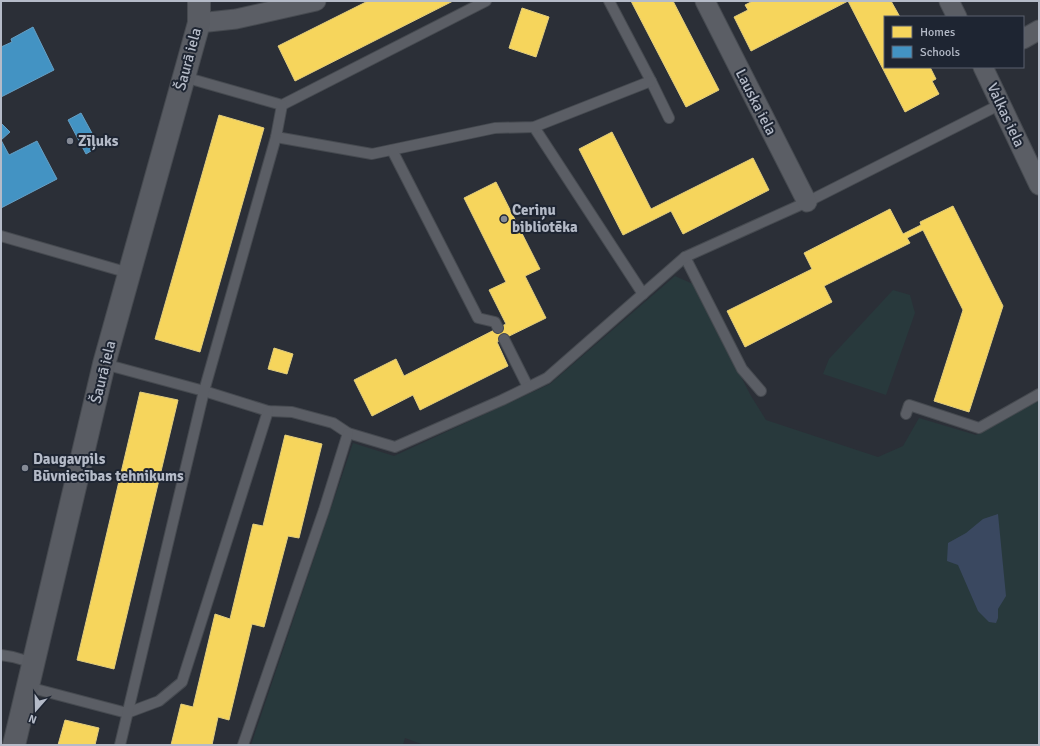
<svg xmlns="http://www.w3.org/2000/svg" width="1040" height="746" font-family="Signika,sans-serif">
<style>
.green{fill:#28393c}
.water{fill:#3a4860}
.homes{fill:#f6d55c;stroke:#e2cd7c}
.schools{fill:#4393c3;stroke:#659fc4}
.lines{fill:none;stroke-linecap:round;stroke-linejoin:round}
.lane-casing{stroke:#464a50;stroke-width:12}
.street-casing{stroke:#464a50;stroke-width:21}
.secondary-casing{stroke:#464a50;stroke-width:24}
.lane{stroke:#5b5e65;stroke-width:10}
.street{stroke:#5b5e65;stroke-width:19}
.secondary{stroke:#595c63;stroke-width:22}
.poi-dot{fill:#858a95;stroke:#1e2532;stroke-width:1.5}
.labels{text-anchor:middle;stroke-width:4;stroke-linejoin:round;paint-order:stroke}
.street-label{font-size:15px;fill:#b5bbc8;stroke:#1e2532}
.poi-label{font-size:15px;font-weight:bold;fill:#b5bbc8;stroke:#1e2532;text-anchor:start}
</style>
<rect width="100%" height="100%" fill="#2b2f37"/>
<g class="green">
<path d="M675 276 693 284 751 396 766 420 878 457 903 446 919 418 976 435 1039 400V745H424L405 738 403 745H251L353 443 394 456 550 384Z"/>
<path d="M893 290 910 295 915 313 886 395 823 374 829 359Z"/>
</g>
<path class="water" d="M998 514 1006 596 998 609V618L996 623 989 622 978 611 958 565 947 561 948 543 966 533 983 519Z"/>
<g class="homes">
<path d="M368 1H453L295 81 278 46Z"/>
<path d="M631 1H673L719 90 686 107Z"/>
<path d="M753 1H891L900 17H885V67H930L936 79 932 81 939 94 905 112 848 1 751 51 734 17 748 10 745 5Z"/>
<path d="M522 8 549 17 536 57 509 48Z"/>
<path d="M219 115 264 128 200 352 155 339Z"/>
<path d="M612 132 651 209 753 158 769 190 683 234 671 211 623 235 579 149Z"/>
<path d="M496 182 540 269 525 276 546 318 497 342 508 366 420 410 413 395 372 416 354 380 396 359 404 376 506 324 489 290 506 282 464 198Z"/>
<path d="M953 206 1003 306 969 412 934 401 963 310 923 230 907 238 910 243 824 286 832 302 745 347 727 311 812 269 804 253 890 209 903 234 921 225 920 222Z"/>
<path d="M274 348 293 354 287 374 268 369Z"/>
<path d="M140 392 178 400 114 669 77 660Z"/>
<path d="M285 435 322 444 299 538 288 536 264 627 252 624 229 720 218 717 212 745H171L181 704 193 707 215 614 230 619 253 524 263 526Z"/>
<path d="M65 720 99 728 95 745H58Z"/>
</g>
<g class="schools">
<path d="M33 27 54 70 1 97V47L12 42 11 39Z"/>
<path d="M81 113 99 146 86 154 68 120Z"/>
<path d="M1 123 10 132 1 140 9 155 37 141 57 179 1 208Z"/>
</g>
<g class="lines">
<defs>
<g id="lane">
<path d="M609 1 651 81 669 118"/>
<path d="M184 77 282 105 486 1"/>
<path d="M534 127 643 294"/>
<path d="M276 137 372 154 495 128 534 127 651 81"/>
<path d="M392 150 478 318 495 322 498 328"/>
<path d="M1 236 129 273"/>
<path d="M685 257 742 369 761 391"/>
<path d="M504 339 528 387"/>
<path d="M104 364 204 391 268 411 292 412 333 423 348 433 395 447 502 400 547 378 685 257 807 202 1001 104"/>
<path d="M906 414 909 405 979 428 1039 394"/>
<path d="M1 655 13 657 34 663"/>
<path d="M28 687 127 713 159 701 182 682 268 411"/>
<path d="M120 745 204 391 276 137 282 105"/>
<path d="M243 745 324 510 348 433"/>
</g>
<g id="street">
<path d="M705 1 807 202"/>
<path d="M949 1 957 17"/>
<path d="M199 23 236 19 316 1"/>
<path d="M1023 39 1039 30"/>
<path d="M983 67 1039 185"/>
</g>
<path id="secondary" d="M14 745 104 364 199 23V1"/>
</defs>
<use href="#lane" class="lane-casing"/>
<use href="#street" class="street-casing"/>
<use href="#secondary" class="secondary-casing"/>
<use href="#lane" class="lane"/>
<use href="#street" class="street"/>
<use href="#secondary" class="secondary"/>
</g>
<g class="poi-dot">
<circle cx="70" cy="141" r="4"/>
<circle cx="504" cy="219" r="4"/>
<circle cx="25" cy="468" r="4"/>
</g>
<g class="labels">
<g class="street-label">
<text transform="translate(188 59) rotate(-75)" y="5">Šaurā iela</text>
<text transform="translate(756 102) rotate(63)" y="5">Lauska iela</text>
<text transform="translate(1006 115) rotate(65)" y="5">Valkas iela</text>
<text transform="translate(103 372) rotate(-76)" y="5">Šaurā iela</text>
</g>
<g class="poi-label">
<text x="78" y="146">Zīļuks</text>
<text x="512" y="215">Ceriņu<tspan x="512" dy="17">bibliotēka</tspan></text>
<text x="33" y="464">Daugavpils<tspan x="33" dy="17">Būvniecības tehnikums</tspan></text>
</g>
</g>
<rect width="1040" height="746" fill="none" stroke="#b5bbc8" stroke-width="4"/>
<rect x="884" y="16" width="140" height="52" fill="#1e2532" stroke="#5a616e"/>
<rect x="892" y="26" width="20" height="12" fill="#f6d55c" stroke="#5a616e"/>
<text x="920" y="36" font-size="12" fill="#b5bbc8">Homes</text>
<rect x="892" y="46" width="20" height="12" fill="#4393c3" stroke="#5a616e"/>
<text x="920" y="56" font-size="12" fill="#b5bbc8">Schools</text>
<g transform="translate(36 710) rotate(200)" stroke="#1e2532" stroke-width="3" paint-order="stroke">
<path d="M0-3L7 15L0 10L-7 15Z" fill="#b5bbc8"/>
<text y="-6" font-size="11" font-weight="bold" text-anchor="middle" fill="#b5bbc8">N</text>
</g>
</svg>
